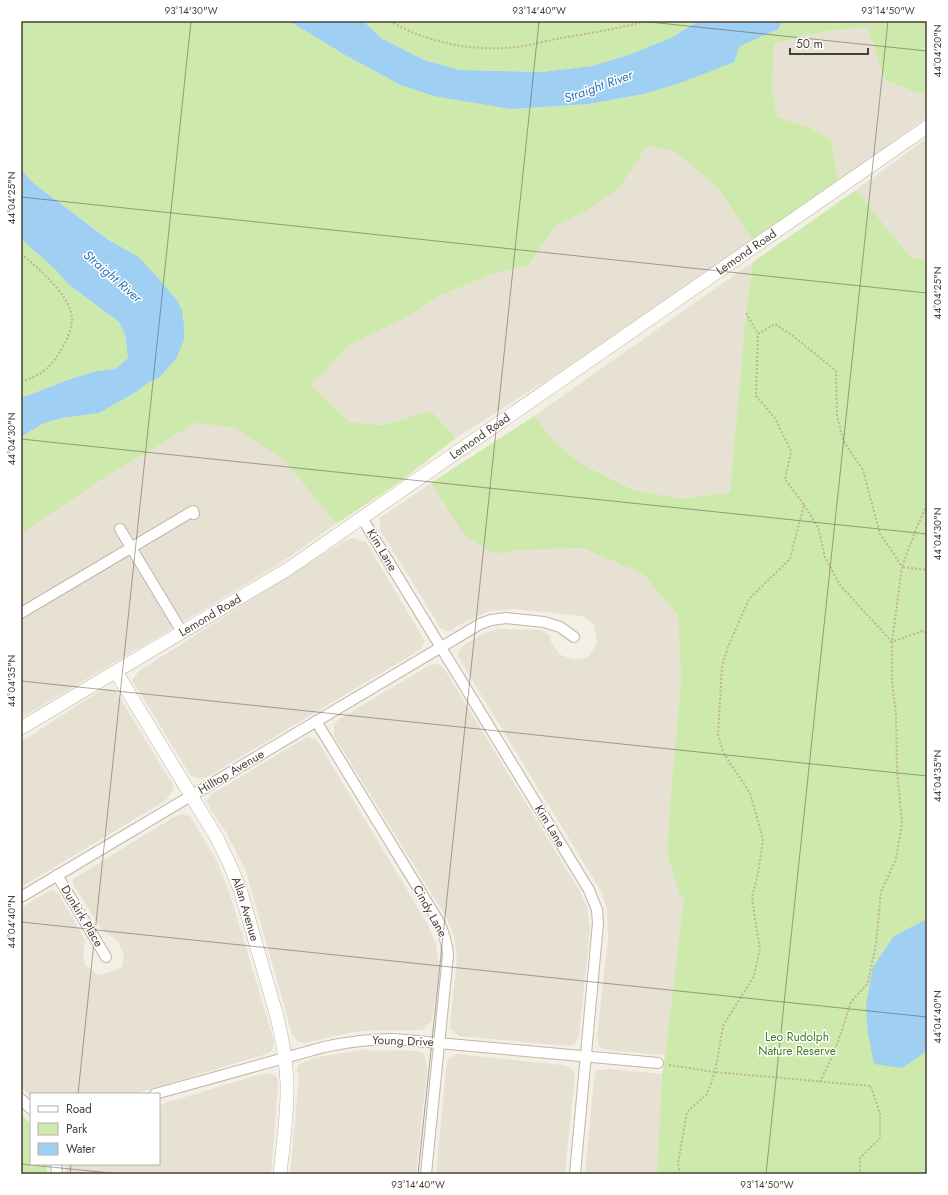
<svg xmlns="http://www.w3.org/2000/svg" width="948" height="1195" font-family="Jost,sans-serif">
<style>
.residential{fill:#e7e1d3}
.green{fill:#cde9ac}
.water{fill:#9fcff2}
.lines{fill:none;stroke-linecap:round;stroke-linejoin:round}
.minor-casing{stroke:#bfb7a7;stroke-width:12}
.tertiary-casing{stroke:#bfb7a7;stroke-width:14}
.path{stroke:#c1b398;stroke-width:2;stroke-dasharray:2 2;stroke-linecap:butt}
.minor{stroke:#fff;stroke-width:10}
.tertiary{stroke:#fff;stroke-width:13}
.ticks{fill:none;stroke:#463f34;stroke-width:1;stroke-opacity:0.45}
.labels{text-anchor:middle;stroke-width:3;stroke-linejoin:round;paint-order:stroke}
.street-label{font-size:12px;fill:#463f34;stroke:#fff}
.park-label{font-size:12px;fill:#447926;stroke:#fff}
.water-label{font-size:13px;font-style:italic;fill:#2a78b5;stroke:#fff}
.neatline{fill:none;stroke:#463f34;stroke-width:1.5}
.ticks-label{font-size:10px;text-anchor:middle;fill:#463f34}
</style>
<rect width="100%" height="100%" fill="#f3efe5"/>
<g class="residential">
<path d="M867 27 885 80 917 93 927 95V117L838 182 831 139 805 126 777 117 772 87 774 45 801 36 828 31Z"/>
<path d="M927 138V258L912 259 856 190Z"/>
<path d="M647 146 674 151 718 188 752 240 558 373 456 438 430 411 381 425 349 422 310 384 323 374 348 346 407 317 437 297 495 273 528 266 555 226 586 211 619 189Z"/>
<path d="M753 262 746 313 730 492 683 499 635 490 580 463 555 442 534 416Z"/>
<path d="M195 423 235 428 284 460 336 524 279 564 161 635 21 718V534L104 478Z"/>
<path d="M431 483 447 508 495 554 522 550 582 548 643 574 678 615 681 680 671 792 667 853 684 897 665 1055 606 1050 599 1046 597 1037 608 939 607 909 601 891 458 657 459 651 464 645 483 634 497 629 542 630 550 636 551 642 559 654 573 660 588 657 597 644 594 625 583 616 514 609 490 611 457 626 451 631H445L440 627 380 530V518Z"/>
<path d="M353 538 366 542 421 635 425 641 420 650 207 777 201 779 191 776 132 680 139 671 341 543Z"/>
<path d="M439 664 445 670 578 888 587 907 590 930 579 1035 575 1044 567 1046 459 1036 450 1029 451 1014 457 960 454 936 446 917 334 736V724L341 718 430 665Z"/>
<path d="M103 689 116 691 166 774 173 784V791L165 801 21 887V742Z"/>
<path d="M307 737 317 740 427 923 436 944 439 968 432 1021 422 1030H374L353 1032 305 1043 298 1042 292 1034 246 871 226 832 212 812 207 802 210 795Z"/>
<path d="M182 814 190 816 217 861 231 898 274 1041 272 1051 266 1054 134 1094H31V1097L21 1087V908L43 894 52 890 58 893 85 940 83 954 85 965 98 975 111 972 122 967 124 956 119 943 110 935 103 932 73 884V879L174 817Z"/>
<path d="M360 1050 415 1051 424 1053 427 1069 416 1174H290L299 1078 297 1070 299 1064 314 1058Z"/>
<path d="M456 1054 562 1065 570 1067 575 1075 565 1174H436L446 1070 448 1060Z"/>
<path d="M609 1069 662 1074 657 1174H585L594 1080 596 1071Z"/>
<path d="M270 1073 277 1077 278 1086 271 1174H66L65 1164H159V1105L261 1074Z"/>
</g>
<g class="green">
<path d="M21 21H289L345 55 367 66 512 109 590 104 644 94 740 46 779 29 782 21H927V95L917 93 885 80 867 27 828 31 801 36 774 45 772 87 777 117 805 126 831 139 838 180 752 240 718 188 674 151 647 146 619 189 586 211 555 226 528 266 495 273 437 297 407 317 348 346 323 374 310 384 349 422 381 425 431 411 456 438 401 481 336 524 284 460 235 428 195 423 104 478 21 534V437L42 424 62 418 99 413 136 392 149 382 160 377 176 359 159 279 139 257 107 239 60 203 42 190 30 180 21 169Z"/>
<path d="M363 21H698L673 37 631 54 592 66 542 72 460 70 424 60 381 38Z"/>
<path d="M856 190 912 259 927 258V1174H657L662 1074 665 1055 684 897 680 895 667 853 671 792 681 680 678 615 643 574 582 548 522 550 495 554 465 536 431 483 534 416 555 442 580 463 634 490 683 499 730 492 746 313 753 262Z"/>
<path d="M21 239 55 269 68 284 119 322 125 335 128 358 115 369 98 371 73 378 21 398Z"/>
<path d="M21 1113 31 1125V1164H46L48 1174H21Z"/>
</g>
<g class="water">
<path d="M289 21H363L381 38 424 60 460 70 542 72 592 66 631 54 673 37 698 21H782L779 29 740 46 734 62 680 83 644 94 589 104 512 109 434 96 401 85 345 55Z"/>
<path d="M21 169 30 180 42 190 60 203 107 239 139 257 159 279 176 299 182 310 184 327V340L176 359 160 377 149 382 136 392 99 413 62 418 42 424 21 437V398L73 378 98 371 115 369 128 358 125 335 119 322 68 284 55 269 21 239Z"/>
<path d="M927 919V1051L902 1068 874 1064 868 1034 866 1005 873 967 894 936Z"/>
</g>
<g class="lines">
<defs>
<g id="minor">
<path d="M362 518 589 890 597 910 598 923 575 1174"/>
<path d="M120 529 182 632"/>
<path d="M21 613 193 511 194 514"/>
<path d="M316 721 439 922C444 933 447 943 448 955L426 1174"/>
<path d="M57 875 106 957"/>
<path d="M21 897 480 624 491 620 506 618 544 622 560 627 574 637"/>
<path d="M155 1094 324 1047C347 1042 370 1039 394 1039L658 1063"/>
<path d="M21 1099 31 1109"/>
<path d="M56 1164 57 1174"/>
</g>
<g id="tertiary">
<path id="s1" d="M116 672 217 838 229 863 240 889 276 1013C282 1036 286 1059 287 1083 288 1113 283 1144 280 1174"/>
<path id="s2" d="M21 728 288 569 927 127"/>
</g>
</defs>
<use href="#minor" class="minor-casing"/>
<use href="#tertiary" class="tertiary-casing"/>
<g class="path">
<path d="M390 21C429 44 479 53 523 46 536 44 549 40 562 38 590 33 618 29 646 21"/>
<path d="M21 254C38 268 73 297 72 321 71 329 68 338 64 345 58 356 51 366 41 373 35 377 27 379 21 382"/>
<path d="M746 313 758 334"/>
<path d="M927 505 916 529 902 567 927 570"/>
<path d="M669 1065 715 1072 871 1086 880 1114V1138L860 1158V1174"/>
<path d="M820 1082 832 1057 840 1036 851 1002 868 983 876 944 881 892 896 859 902 823 897 771 896 715 892 681V642L922 631 927 633"/>
<path d="M680 1174 678 1163 687 1112 707 1094 715 1072 723 1026 754 976 760 949 755 920 752 897 759 869 763 839 750 793 724 754 718 735 722 666 728 647 749 599 790 559 804 505 785 479 791 451 775 418 756 396 758 334 775 324 793 336 836 371 837 416 844 442 863 470 880 534 894 554 902 567 892 642 840 585 825 557 818 527 804 505"/>
</g>
<use href="#minor" class="minor"/>
<use href="#tertiary" class="tertiary"/>
</g>
<path class="ticks" d="M640 21 927 51M21 197 927 293M21 439 927 534M21 681 927 776M21 922 927 1017M78 1094 191 21M21 1164 120 1174M70 1174 71 1164M418 1174 539 21M766 1174 888 21"/>
<g class="labels">
<g class="street-label">
<text dy="4" stroke="none"><textPath href="#s2" startOffset="868">Lemond Road</textPath></text>
<text dy="4" stroke="none"><textPath href="#s2" startOffset="544">Lemond Road</textPath></text>
<text transform="translate(382 550) rotate(59)" y="4">Kim Lane</text>
<text dy="4" stroke="none"><textPath href="#s2" startOffset="220">Lemond Road</textPath></text>
<text transform="translate(231 772) rotate(-31)" y="4">Hilltop Avenue</text>
<text transform="translate(550 826) rotate(59)" y="4">Kim Lane</text>
<text dy="4" stroke="none"><textPath href="#s1" startOffset="271">Allan Avenue</textPath></text>
<text transform="translate(430 911) rotate(61)" y="4">Cindy Lane</text>
<text transform="translate(82 916) rotate(59)" y="4">Dunkirk Place</text>
<text transform="translate(403 1041) rotate(2)" y="4">Young Drive</text>
</g>
<g class="park-label">
<text x="797" y="1041">Leo Rudolph<tspan x="797" dy="14">Nature Reserve</tspan></text>
</g>
<g class="water-label">
<text transform="translate(598 86) rotate(-20)" y="5">Straight River</text>
<text transform="translate(113 276) rotate(41)" y="5">Straight River</text>
</g>
</g>
<rect width="948" height="1195" fill="none" stroke="#ffffff" stroke-width="44"/>
<rect x="30" y="1093" width="130" height="72" fill="#ffffff" stroke="#b5b2ae"/>
<rect x="38" y="1106" width="20" height="6" fill="#ffffff" stroke="#b5b2ae"/>
<text x="66" y="1113" font-size="12" fill="#463f34">Road</text>
<rect x="38" y="1123" width="20" height="12" fill="#cde9ac" stroke="#b5b2ae"/>
<text x="66" y="1133" font-size="12" fill="#463f34">Park</text>
<rect x="38" y="1143" width="20" height="12" fill="#9fcff2" stroke="#b5b2ae"/>
<text x="66" y="1153" font-size="12" fill="#463f34">Water</text>
<path d="M790 48v6h78v-6" fill="none" stroke="#463f34" stroke-width="2"/>
<text x="796" y="48" font-size="12" fill="#463f34" stroke="#ffffff" stroke-width="3" paint-order="stroke">50 m</text>
<rect x="22" y="22" width="904" height="1151" class="neatline"/>
<g class="ticks-label">
<text x="191" y="14">93°14'30"W</text>
<text x="539" y="14">93°14'40"W</text>
<text x="888" y="14">93°14'50"W</text>
<text transform="translate(937 51) rotate(-90)" y="4">44°04'20"N</text>
<text transform="translate(11 198) rotate(-90)" y="4">44°04'25"N</text>
<text transform="translate(937 293) rotate(-90)" y="4">44°04'25"N</text>
<text transform="translate(11 439) rotate(-90)" y="4">44°04'30"N</text>
<text transform="translate(937 534) rotate(-90)" y="4">44°04'30"N</text>
<text transform="translate(11 681) rotate(-90)" y="4">44°04'35"N</text>
<text transform="translate(937 776) rotate(-90)" y="4">44°04'35"N</text>
<text transform="translate(11 922) rotate(-90)" y="4">44°04'40"N</text>
<text transform="translate(937 1017) rotate(-90)" y="4">44°04'40"N</text>
<text x="418" y="1188">93°14'40"W</text>
<text x="767" y="1188">93°14'50"W</text>
</g>
</svg>
